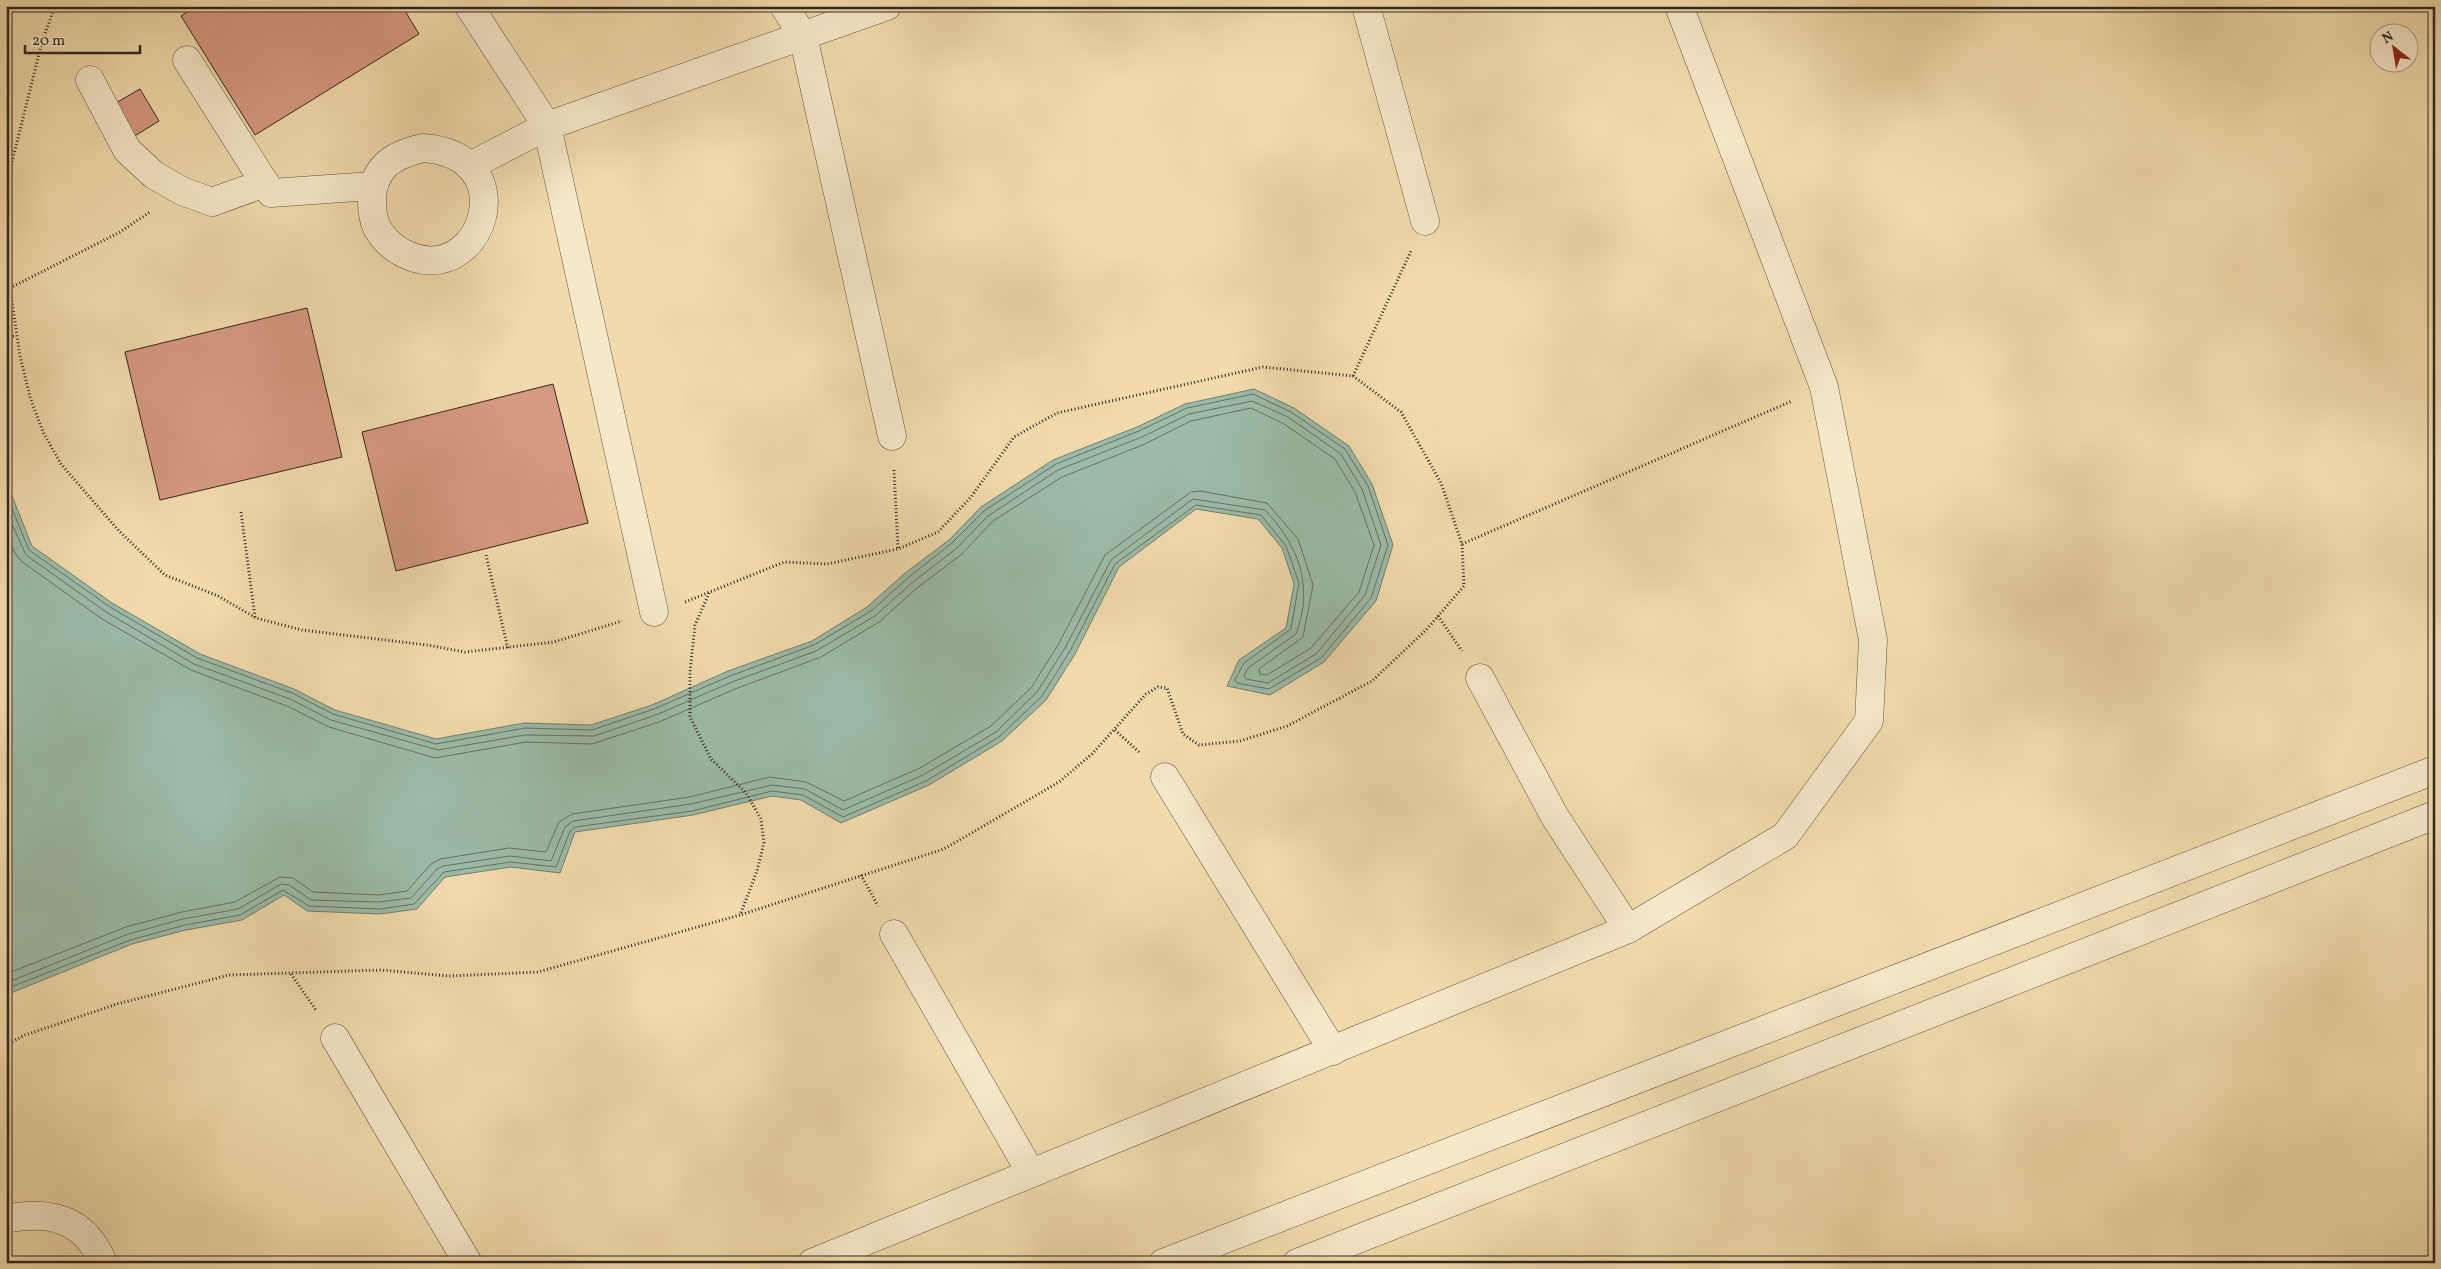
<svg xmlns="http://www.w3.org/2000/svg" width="2441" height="1269" font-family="Vollkorn,serif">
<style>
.green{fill:#c2be84;stroke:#7a7252}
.water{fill:#9bbba8;stroke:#717f72}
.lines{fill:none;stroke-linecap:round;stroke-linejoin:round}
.shore{stroke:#677064;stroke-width:1}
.building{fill:#d69981;stroke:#332620}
.minor-casing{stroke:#625343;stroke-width:29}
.path{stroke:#332620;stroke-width:3;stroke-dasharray:1 2.5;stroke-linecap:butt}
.minor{stroke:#f6e8c9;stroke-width:28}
</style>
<rect width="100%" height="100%" fill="#f1dbac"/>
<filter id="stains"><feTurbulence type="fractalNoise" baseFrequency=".004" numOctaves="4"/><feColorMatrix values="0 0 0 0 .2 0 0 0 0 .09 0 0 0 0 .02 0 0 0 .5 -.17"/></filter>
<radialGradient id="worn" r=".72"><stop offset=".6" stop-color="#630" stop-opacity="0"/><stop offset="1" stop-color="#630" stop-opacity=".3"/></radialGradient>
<path class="green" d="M31 1257 39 1258 48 1263H18Z"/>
<path class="water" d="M1254 389 1294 408 1349 446 1372 484 1393 545 1376 601 1324 662 1270 695 1227 686 1239 660 1286 628 1294 584 1282 548 1258 519 1196 509 1119 567 1075 654 1046 700 1002 741 929 785 841 823 801 800 772 796 693 815 575 832 560 873 511 867 445 877 417 909 380 914 307 911 284 895 242 920 186 930 132 944 6 995V481L32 546 112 603 200 654 294 689 335 710 436 739 524 723 591 725 652 705 728 671 812 641 867 607 905 573 949 540 981 507 1053 460 1137 427 1185 404Z"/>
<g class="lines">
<g class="shore">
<path d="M6 494 29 550 110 607 197 658 292 693 333 714 436 744 525 728 592 730 654 709 730 676 814 645 871 611 909 577 952 543 984 511 1056 464 1139 431 1187 408 1253 394 1291 412 1345 449 1368 486 1388 545 1371 598 1321 658 1269 689 1237 683 1235 680 1244 663 1291 629 1299 583 1286 546 1261 515 1196 505 1115 564 1070 651 1042 696 999 737 926 781 843 817 803 795 772 791 692 811 575 827 570 831 556 867 511 862 444 872 414 904 380 909 309 906 283 890 240 915 185 925 130 940 6 989"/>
<path d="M6 511 26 555 106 612 194 664 290 699 331 720 438 750 525 735 594 736 656 715 732 682 816 651 875 616 913 582 957 548 988 516 1058 470 1142 437 1189 414 1252 401 1288 417 1341 454 1362 489 1381 545 1365 595 1316 654 1268 683 1246 679 1244 676 1248 668 1296 634C1314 586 1299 546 1265 510L1193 499 1111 560 1065 648 1037 692 996 732 923 775 843 810 805 789 772 785 691 804 573 821 565 827 551 861 510 856 443 866 437 869 411 898 379 902 311 900 289 885 281 884 238 909 183 919 128 934 6 983"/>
<path d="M6 531 15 553 21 561 102 619 191 670 287 706 329 727 435 758 526 742 592 744 659 722 735 689 821 657 879 622 917 588 962 554 993 521 1062 477 1145 444 1191 421 1251 408 1284 424 1335 459 1355 492 1374 545 1359 592 1311 648 1267 675 1260 674 1259 669 1303 637 1313 585 1298 539 1267 503 1200 491 1191 492 1105 555 1058 645 1031 688 991 726 920 768 844 801 806 782 770 777 690 797 572 814 559 822 546 852 509 848 440 859 431 864 407 891 379 895 313 892 293 878 280 877 235 902 182 912 126 927 6 974"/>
</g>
</g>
<g class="building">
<path d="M196 6H402L419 34 255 135 181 16Z"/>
<path d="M140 89 159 121 133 137 114 104Z"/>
<path d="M307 308 342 457 160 500 125 352Z"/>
<path d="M553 384 588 523 396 571 362 432Z"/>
</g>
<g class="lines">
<defs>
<g id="minor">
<path d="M469 6 547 126 654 612"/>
<path d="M784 6 803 36 892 436"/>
<path d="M1366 6 1425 221"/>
<path d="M187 60 271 193 372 186"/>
<path d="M90 80 127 150 154 175 182 191 212 202 265 183"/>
<path d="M423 148C523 155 485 279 415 258 399 253 386 243 377 228 374 221 372 210 372 202 372 168 392 155 423 148Z"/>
<path d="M470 166 547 126 887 6"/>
<path d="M1480 678 1555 817 1628 929"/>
<path d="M1165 777 1333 1051"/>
<path d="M894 934 1031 1173"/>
<path d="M335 1038 468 1263"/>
<path d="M6 1219C50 1210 85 1219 103 1263"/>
<path d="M812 1263 1628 929 1785 836 1869 721 1873 640 1824 387 1679 6"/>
<path d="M1163 1263 2435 770"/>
<path d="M1297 1263 2435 815"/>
</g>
</defs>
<use href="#minor" class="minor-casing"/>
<g class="path">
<path d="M55 6 42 42 12 162 7 223 10 288 20 356 30 397 43 432 61 464 119 531 165 575 218 596 256 618 302 630 427 645 465 652 554 642 622 621"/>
<path d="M10 288 120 232 150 212"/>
<path d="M6 337 16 336"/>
<path d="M1353 376 1411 251"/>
<path d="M894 470 898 549"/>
<path d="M241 512 255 617"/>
<path d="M1462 544 1792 401"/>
<path d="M486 555 508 649"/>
<path d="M685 602 784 562 827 564 898 549 938 532 971 497 1014 437 1057 413 1263 367 1353 376 1401 412 1441 483 1462 544 1464 586 1426 630 1372 681 1287 726 1240 741 1199 745 1183 734 1167 688 1158 687 1146 694 1092 754 1059 782 944 849 740 915"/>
<path d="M1438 616 1462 651"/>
<path d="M1115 730 1140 753"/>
<path d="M861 875 878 906"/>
<path d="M291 974 316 1010"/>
<path d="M6 1045 25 1035 117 1004 229 975 381 970 449 976 538 972 740 915 757 871 764 843 761 819 746 793 711 759 690 717V672L695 625 710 591"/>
</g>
<use href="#minor" class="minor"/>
</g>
<rect width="2441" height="1269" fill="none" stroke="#f1dbac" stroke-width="25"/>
<rect x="8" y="8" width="2426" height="1254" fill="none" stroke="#332620" stroke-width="2.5"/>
<rect x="12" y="12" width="2416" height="1244" fill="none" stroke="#332620"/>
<g transform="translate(2394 48) rotate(329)"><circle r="24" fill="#f6e8c9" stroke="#a89a85"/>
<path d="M0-4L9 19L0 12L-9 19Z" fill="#8f2418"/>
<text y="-8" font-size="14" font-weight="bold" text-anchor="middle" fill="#332620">N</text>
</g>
<path d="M25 45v8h115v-8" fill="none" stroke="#332620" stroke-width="2.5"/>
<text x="32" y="45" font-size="15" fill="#332620" stroke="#f6e8c9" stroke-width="4" paint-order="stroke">20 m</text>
<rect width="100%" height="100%" filter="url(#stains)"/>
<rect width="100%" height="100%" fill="url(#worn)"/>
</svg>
